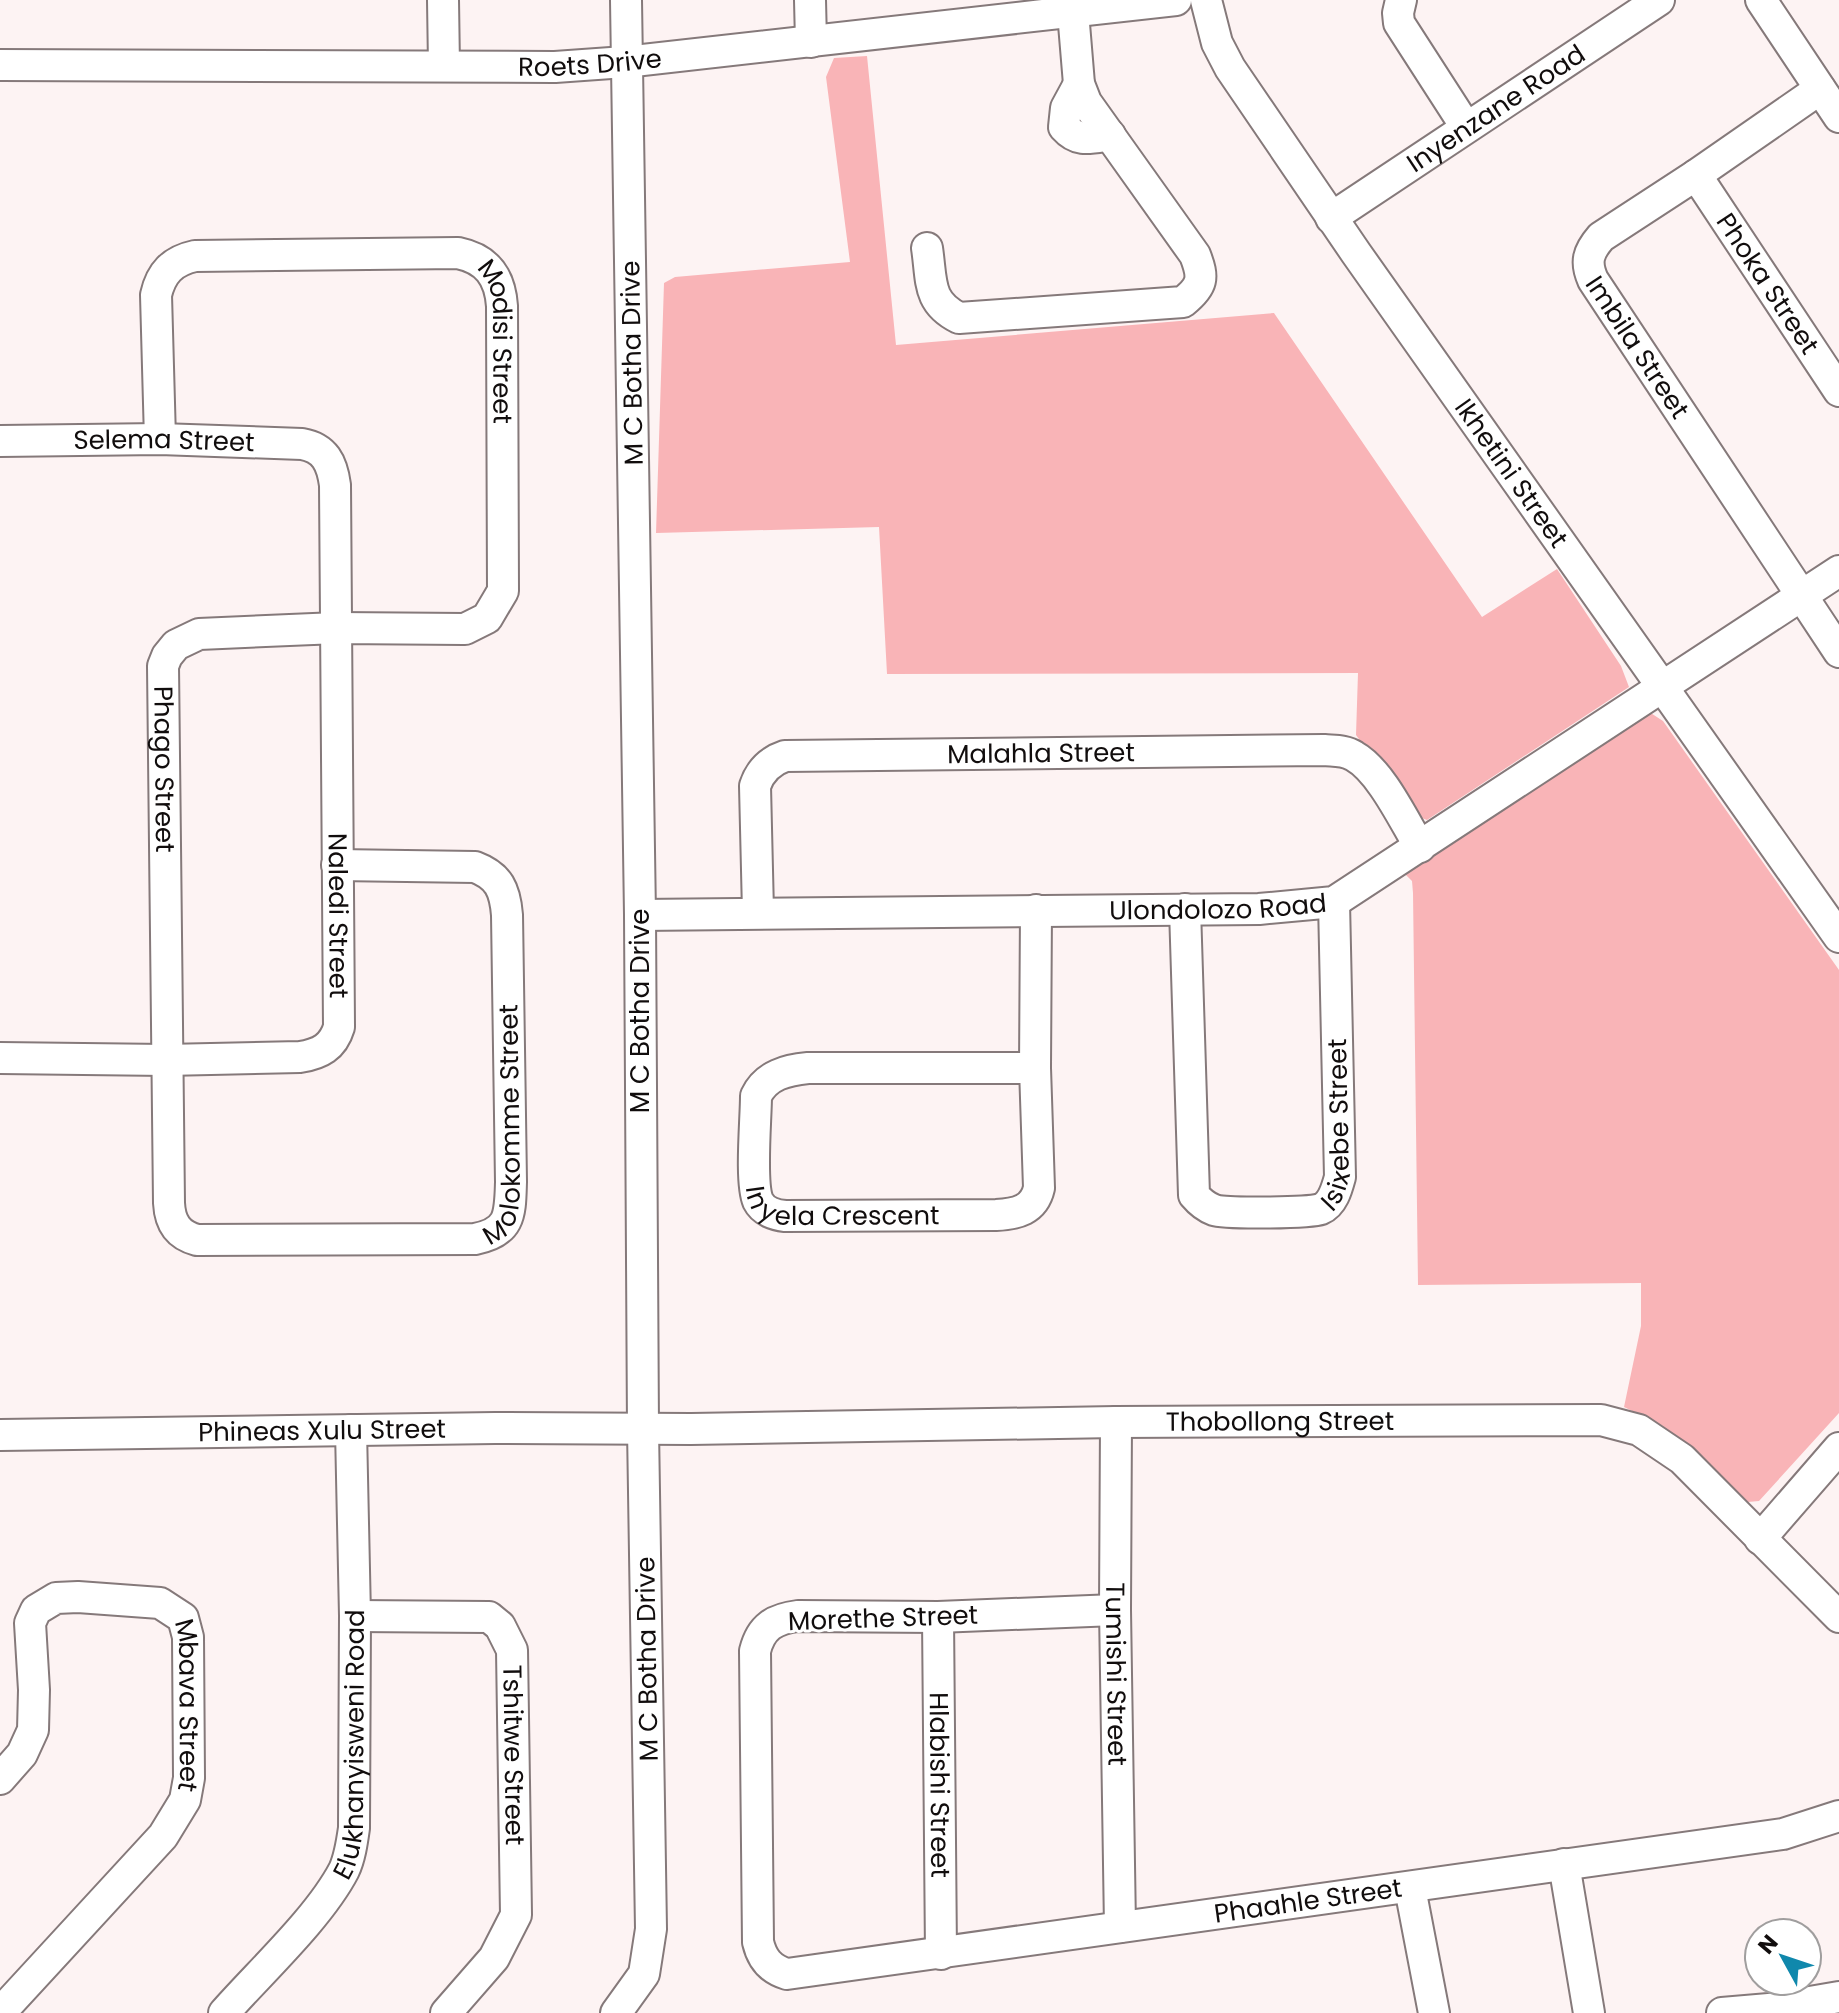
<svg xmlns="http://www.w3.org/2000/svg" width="1839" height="2013" font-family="Poppins,sans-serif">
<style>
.green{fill:#f9b4b7}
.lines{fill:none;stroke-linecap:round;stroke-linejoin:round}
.minor-casing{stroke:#85797a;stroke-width:34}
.minor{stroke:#fff;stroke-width:30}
.labels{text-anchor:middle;stroke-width:6;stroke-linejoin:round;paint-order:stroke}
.street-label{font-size:26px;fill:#110d0d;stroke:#fff}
</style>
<rect width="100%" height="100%" fill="#fdf3f3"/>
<g class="green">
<path d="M867 56 896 345 1274 313 1482 617 1557 569 1621 666 1629 687 1427 820 1414 815 1356 735 1358 673 887 674 879 527 656 533 664 283 675 277 850 262 826 77 834 58Z"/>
<path d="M1643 708 1663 721 1839 970V1413L1759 1501 1748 1502 1737 1498 1663 1426 1624 1407 1641 1326V1283L1418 1285 1413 893 1412 881 1398 867Z"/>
</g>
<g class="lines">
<defs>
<g id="minor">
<path d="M443 0 444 66"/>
<path d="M810 0 811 42"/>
<path id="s1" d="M1206 0 1217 43 1230 68 1356 253 1839 937"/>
<path d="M1401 0 1398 13 1399 23 1466 127"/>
<path d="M1761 0 1839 117"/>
<path id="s2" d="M0 65 555 67 625 62 1176 0"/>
<path d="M1079 84 1066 108 1064 127C1078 143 1091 138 1110 135"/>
<path id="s3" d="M1820 89 1696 175 1601 237C1588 252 1585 262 1593 280L1839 652"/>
<path id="s4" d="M1696 175 1839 391"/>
<path id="s5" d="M1331 218 1659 0"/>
<path d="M927 248C932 281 927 302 959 318L1183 302C1203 286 1204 278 1195 255L1086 102 1079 84 1073 12"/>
<path id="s6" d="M160 439 156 295C161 273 172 261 195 256L458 253C487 259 500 277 502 306L503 591 487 618 465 629 337 628 199 634 176 645 167 656 163 666 169 1203C170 1223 178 1235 197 1240L475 1239C511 1232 510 1214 511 1182L507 915C505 890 499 876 475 867L337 865"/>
<path id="s7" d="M0 441 160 439 302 444C325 448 332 463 335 485L339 1027C333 1047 320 1054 300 1057L166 1060 0 1058"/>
<path id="s8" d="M1185 909 1194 1195C1199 1201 1206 1207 1214 1210 1226 1214 1309 1213 1321 1209 1333 1204 1337 1188 1340 1177L1334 902"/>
<path id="s9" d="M758 912 755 786C760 771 770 761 785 756L1324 750C1334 751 1345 750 1354 756 1381 771 1404 821 1420 847"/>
<path id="s10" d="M640 915 1259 909 1334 902 1839 571"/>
<path id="s11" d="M1035 1068H808C787 1070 766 1075 756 1096 756 1119 750 1182 758 1201 763 1211 775 1215 785 1216L996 1215C1017 1214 1034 1210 1039 1188L1035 1068 1036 910"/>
<path id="s12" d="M1116 1422 1115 1610 1120 1927"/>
<path id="s13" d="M0 1435 495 1428 691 1429 1116 1422 1601 1420 1639 1430 1682 1459 1839 1617"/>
<path d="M1760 1539 1839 1448"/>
<path id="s14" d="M1115 1610 938 1617 798 1616C774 1619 761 1627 755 1651L758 1942C762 1959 770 1969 787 1974L1783 1834 1839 1816"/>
<path id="s15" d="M355 1616 489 1617 500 1626 512 1650 516 1915 494 1958 446 2013"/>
<path id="s16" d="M938 1617 941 1954"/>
<path id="s17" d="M0 1779 22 1754 33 1730 34 1690 30 1623 36 1610 56 1598 78 1597 160 1603 183 1618 188 1637 189 1778 185 1800 163 1836 0 2013"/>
<path d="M1564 1864 1589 2013"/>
<path d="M1410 1888 1434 2013"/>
<path id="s18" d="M224 2013C260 1972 319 1918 344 1870 350 1857 352 1842 354 1828L355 1616 351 1430"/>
<path d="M616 2013 644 1974 651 1929 643 1429 640 915 626 0"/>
<path d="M1722 2013 1769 2009 1839 1997"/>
</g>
</defs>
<use href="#minor" class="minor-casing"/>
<use href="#minor" class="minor"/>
</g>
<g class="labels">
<g class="street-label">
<text dy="9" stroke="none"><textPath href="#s2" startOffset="590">Roets Drive</textPath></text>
<text dy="9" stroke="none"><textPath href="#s5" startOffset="198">Inyenzane Road</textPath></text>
<text dy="9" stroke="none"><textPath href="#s4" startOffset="130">Phoka Street</textPath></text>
<text dy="9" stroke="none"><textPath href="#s3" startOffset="392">Imbila Street</textPath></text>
<text dy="9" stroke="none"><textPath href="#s6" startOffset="576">Modisi Street</textPath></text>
<text transform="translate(632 363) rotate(-91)" y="9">M C Botha Drive</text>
<text dy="9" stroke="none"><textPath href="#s7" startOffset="164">Selema Street</textPath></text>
<text dy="9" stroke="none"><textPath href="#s1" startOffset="566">Ikhetini Street</textPath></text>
<text dy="9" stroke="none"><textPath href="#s9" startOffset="426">Malahla Street</textPath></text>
<text dy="9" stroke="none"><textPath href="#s6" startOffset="1302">Phago Street</textPath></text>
<text dy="9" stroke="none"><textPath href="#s10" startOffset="578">Ulondolozo Road</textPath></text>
<text dy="9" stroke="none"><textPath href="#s7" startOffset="790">Naledi Street</textPath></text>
<text transform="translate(640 1011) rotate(-90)" y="9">M C Botha Drive</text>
<text dy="9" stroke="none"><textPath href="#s6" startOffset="2196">Molokomme Street</textPath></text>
<text dy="9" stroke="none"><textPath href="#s8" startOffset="510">Isixebe Street</textPath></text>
<text dy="9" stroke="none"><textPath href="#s11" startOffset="480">Inyela Crescent</textPath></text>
<text dy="9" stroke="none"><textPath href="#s13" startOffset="1280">Thobollong Street</textPath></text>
<text dy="9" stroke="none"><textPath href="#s13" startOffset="322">Phineas Xulu Street</textPath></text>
<text transform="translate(883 1618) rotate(-2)" y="9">Morethe Street</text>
<text transform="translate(647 1659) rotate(-91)" y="9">M C Botha Drive</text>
<text dy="9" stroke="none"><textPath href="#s12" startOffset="252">Tumishi Street</textPath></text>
<text dy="9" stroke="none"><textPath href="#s17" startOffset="424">Mbava Street</textPath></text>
<text dy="9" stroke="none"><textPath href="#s18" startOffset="314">Elukhanyisweni Road</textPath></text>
<text dy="9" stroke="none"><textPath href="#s15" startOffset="280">Tshitwe Street</textPath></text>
<text dy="9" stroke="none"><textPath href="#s16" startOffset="168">Hlabishi Street</textPath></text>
<text dy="9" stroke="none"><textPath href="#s14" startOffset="1240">Phaahle Street</textPath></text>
</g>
</g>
<g transform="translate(1783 1957) rotate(310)"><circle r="38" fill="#ffffff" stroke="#a09e9e" stroke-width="2"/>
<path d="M0-6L14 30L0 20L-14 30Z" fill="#1088ac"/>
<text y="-12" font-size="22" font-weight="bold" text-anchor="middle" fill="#110d0d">N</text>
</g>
</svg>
